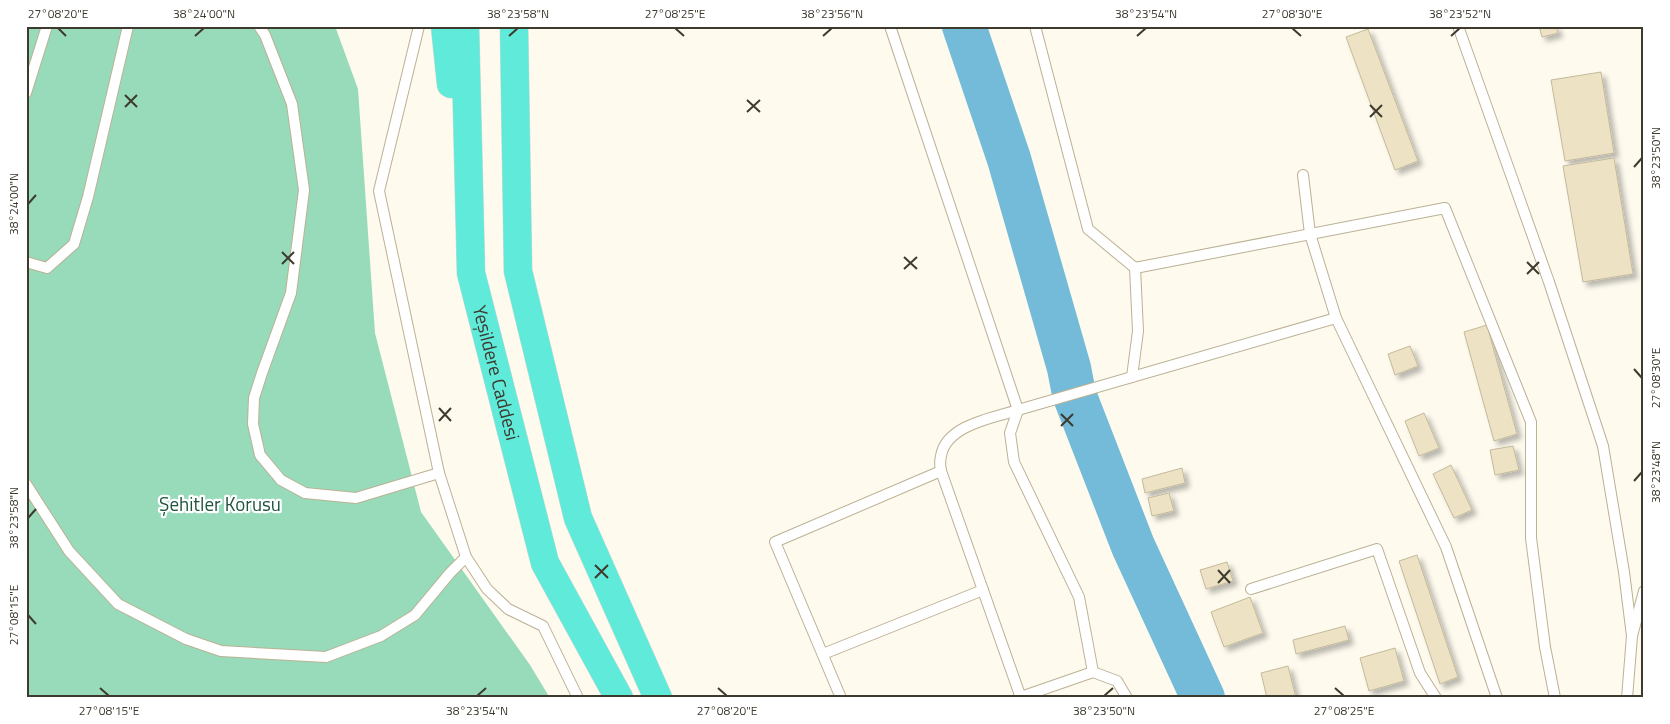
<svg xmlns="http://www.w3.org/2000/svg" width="1670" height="724" font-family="'Titillium Web',sans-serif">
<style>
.forest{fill:#97dbbb}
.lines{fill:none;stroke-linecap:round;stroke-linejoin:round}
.river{stroke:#73bbd8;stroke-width:44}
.building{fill:#ede2c4;stroke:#c3b99b;filter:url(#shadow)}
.service-casing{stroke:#bbb193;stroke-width:12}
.trunk-casing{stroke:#d8d8d5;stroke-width:29}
.service{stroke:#fff;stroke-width:10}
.trunk{stroke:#60eada;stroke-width:28}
.ticks{fill:none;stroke:#3e3a2e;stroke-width:2}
.labels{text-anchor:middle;stroke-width:4.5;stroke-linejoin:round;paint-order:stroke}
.street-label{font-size:19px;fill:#3e3a2e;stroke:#fff}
.park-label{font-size:19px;fill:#1f543e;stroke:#fff}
.neatline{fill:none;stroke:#3e3a2e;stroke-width:2}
.ticks-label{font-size:12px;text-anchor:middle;fill:#3e3a2e}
</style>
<defs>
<filter id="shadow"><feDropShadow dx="4.5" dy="4.5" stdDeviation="2.5" flood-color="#0004"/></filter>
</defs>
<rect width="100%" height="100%" fill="#fefaee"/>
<path class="forest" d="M26 26H335L358 89 375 333 421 512 530 665 550 698H26Z"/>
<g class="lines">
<path class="river" d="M964 26 1009 159 1069 368 1074 394 1133 546 1203 698"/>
</g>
<g class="building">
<path d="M1539 26H1556L1558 33 1542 37Z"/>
<path d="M1368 29 1418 161 1395 170 1346 37Z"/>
<path d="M1601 72 1614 153 1565 161 1551 80Z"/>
<path d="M1614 158 1633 274 1583 282 1563 166Z"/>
<path d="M1487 325 1517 434 1494 441 1464 332Z"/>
<path d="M1410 346 1418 366 1395 375 1388 354Z"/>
<path d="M1424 413 1439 448 1419 456 1405 421Z"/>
<path d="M1513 446 1519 470 1495 475 1490 450Z"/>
<path d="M1451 465 1472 510 1454 518 1433 474Z"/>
<path d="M1182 468 1185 483 1145 493 1142 479Z"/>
<path d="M1169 493 1174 511 1152 516 1148 498Z"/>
<path d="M1417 555 1458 677 1440 684 1399 561Z"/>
<path d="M1227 562 1233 581 1206 589 1200 570Z"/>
<path d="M1250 597 1263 633 1224 647 1211 612Z"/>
<path d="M1345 626 1349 640 1296 654 1293 640Z"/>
<path d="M1395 648 1404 681 1369 691 1360 658Z"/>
<path d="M1288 666 1296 698H1267L1261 673Z"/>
</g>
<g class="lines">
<defs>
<g id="service">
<path d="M259 26 265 35 292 104 304 190 291 293 262 373 254 398 253 424 260 455 281 480 305 493 356 498 439 473"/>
<path d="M419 26 379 191 439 473 466 557 487 589 508 609 543 626 578 698"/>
<path d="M890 26 1018 410 1010 433 1014 462 1079 597 1093 672"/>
<path d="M1035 26 1088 229 1135 268 1138 331 1132 377"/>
<path d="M1458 26 1549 282 1603 446 1624 572 1632 636"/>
<path d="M26 93 47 26"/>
<path d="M1303 175 1310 234 1336 318"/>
<path d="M26 262 47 268 74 244 88 197 128 26"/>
<path d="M1135 268 1445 208 1531 422V538L1545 647 1555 698"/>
<path d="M26 484 69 551 118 604 186 639 221 651 326 657 381 636 415 615 450 573 466 557"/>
<path d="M1251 589 1377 549 1420 673 1436 698"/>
<path d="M823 654 983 590"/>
<path d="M841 698 775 542 941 471"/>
<path d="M1018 698 1093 672 1117 681 1127 698"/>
<path d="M1021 698 941 471C940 466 940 460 941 456 946 425 993 418 1018 410L1336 318 1446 547 1497 698"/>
<path d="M1627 698 1632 636 1644 591"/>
</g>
<g id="trunk">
<path d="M445 26 451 84"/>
<path id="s1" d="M465 26 471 273 545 563 619 698"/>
<path d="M514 26 518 271 578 518 658 698"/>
</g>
</defs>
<use href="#service" class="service-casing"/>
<use href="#trunk" class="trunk-casing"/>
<use href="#service" class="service"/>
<use href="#trunk" class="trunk"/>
</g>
<path class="ticks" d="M58 28 66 36M675 28 684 36M1292 28 1301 36M195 36 204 28M509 36 518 28M823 36 832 28M1137 36 1146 28M1451 36 1460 28M125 95 137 107M747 100 760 112M1370 105 1382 117M125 107 137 95M747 112 760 100M1370 117 1382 105M1634 167 1642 158M28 204 36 195M282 252 294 264M904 257 917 269M1527 262 1539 274M282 264 294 252M904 269 917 257M1527 274 1539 262M1634 369 1642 378M439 408 451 421M1061 414 1073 426M439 421 451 408M1061 426 1073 414M1634 481 1642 472M28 518 36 509M595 565 608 578M1218 570 1230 583M595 578 608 565M1218 583 1230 570M28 615 36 624M100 688 109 696M718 688 727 696M1335 688 1344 696M477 696 486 688M1104 696 1113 688"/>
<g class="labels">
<g class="street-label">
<text dy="7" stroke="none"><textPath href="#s1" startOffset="350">Yeşildere Caddesi</textPath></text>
</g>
<g class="park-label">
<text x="220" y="511">Şehitler Korusu</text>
</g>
</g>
<rect width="1670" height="724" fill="none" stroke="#ffffff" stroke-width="55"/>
<rect x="28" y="28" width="1614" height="668" class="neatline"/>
<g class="ticks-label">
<text x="58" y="18">27°08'20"E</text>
<text x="204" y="18">38°24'00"N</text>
<text x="518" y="18">38°23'58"N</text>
<text x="675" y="18">27°08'25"E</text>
<text x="832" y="18">38°23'56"N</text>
<text x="1146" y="18">38°23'54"N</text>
<text x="1292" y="18">27°08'30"E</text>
<text x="1460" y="18">38°23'52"N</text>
<text transform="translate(1656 158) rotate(-90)" y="4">38°23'50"N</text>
<text transform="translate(14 204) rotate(-90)" y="4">38°24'00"N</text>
<text transform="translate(1656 378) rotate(-90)" y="4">27°08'30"E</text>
<text transform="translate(1656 472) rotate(-90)" y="4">38°23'48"N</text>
<text transform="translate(14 518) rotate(-90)" y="4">38°23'58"N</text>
<text transform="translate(14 615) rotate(-90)" y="4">27°08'15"E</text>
<text x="109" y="715">27°08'15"E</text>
<text x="477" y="715">38°23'54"N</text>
<text x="727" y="715">27°08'20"E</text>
<text x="1104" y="715">38°23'50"N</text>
<text x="1344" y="715">27°08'25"E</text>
</g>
</svg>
